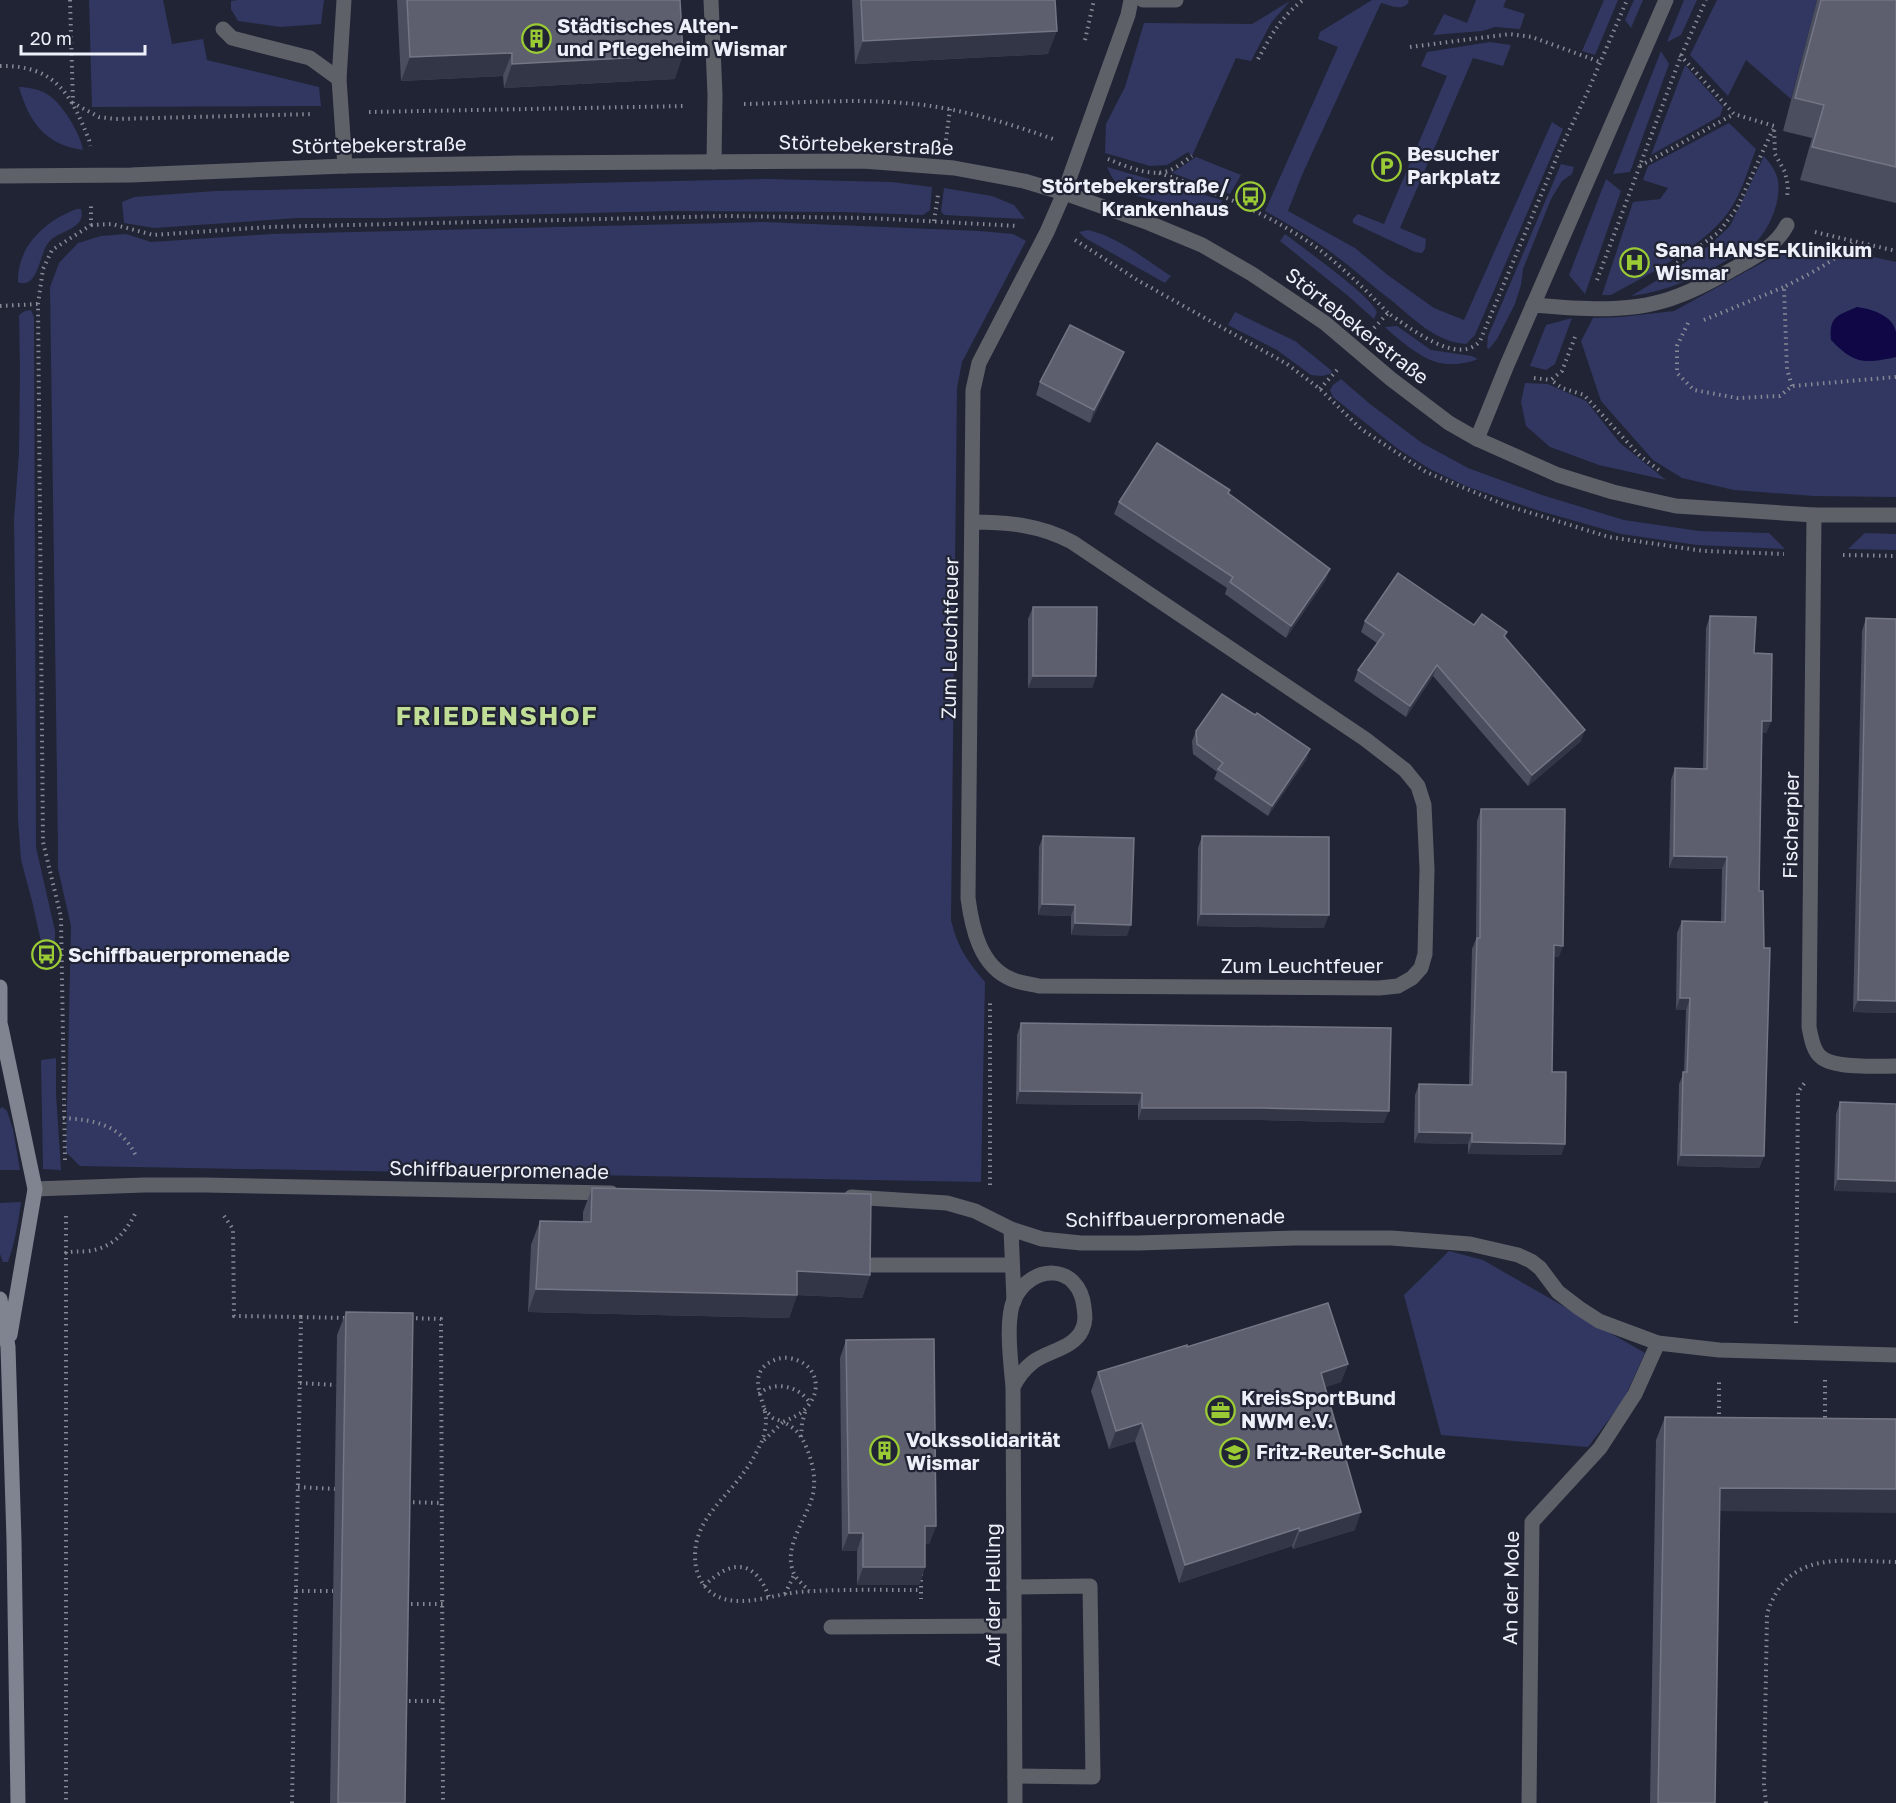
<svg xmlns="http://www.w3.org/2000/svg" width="1896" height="1803" font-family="'Golos Text',sans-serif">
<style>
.green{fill:#313761}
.water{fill:#0f0746}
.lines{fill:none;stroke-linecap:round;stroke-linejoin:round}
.path{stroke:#878996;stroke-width:4;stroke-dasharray:1.5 4.5;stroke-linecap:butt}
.lane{stroke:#5f6169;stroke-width:15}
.street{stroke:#5f6169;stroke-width:15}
.secondary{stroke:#808390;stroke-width:15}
.wall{fill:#4b4e5f}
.shaded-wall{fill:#333647}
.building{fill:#5d5f6f;stroke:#737685;stroke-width:1.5}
.labels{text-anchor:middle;stroke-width:4.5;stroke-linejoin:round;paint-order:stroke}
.poi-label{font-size:20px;font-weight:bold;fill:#edeff9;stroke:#212434;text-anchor:start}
.street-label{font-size:20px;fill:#edeff9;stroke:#212434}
.district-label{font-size:26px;font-weight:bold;letter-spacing:1.5px;fill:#c1de96;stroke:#212434}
</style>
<rect width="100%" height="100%" fill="#212434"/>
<g class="green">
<path d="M89 0H163L172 44 203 39 207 60 319 87 321 106 92 107Z"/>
<path d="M237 0H324L321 24 281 27 238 21 231 9V1Z"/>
<path d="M1372 0H1408L1409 2C1402 12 1390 5 1381 3L1302 175 1288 211 1355 248 1389 276 1434 308 1464 320 1552 122 1563 129 1475 335 1466 344C1435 342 1413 318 1391 300 1372 286 1355 270 1336 256 1314 239 1290 225 1265 211L1338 47 1318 39 1320 32Z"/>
<path d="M1476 0H1506L1503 7 1525 14 1520 29 1495 27 1482 31 1433 35 1444 14 1467 23Z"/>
<path d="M1604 0H1618L1595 55 1582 51Z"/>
<path d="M1634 0H1643L1631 28 1625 20Z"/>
<path d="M1684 0H1697L1681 35 1667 42Z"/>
<path d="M1717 0H1817L1791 99 1746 60 1728 96 1690 55Z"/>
<path d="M1290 1 1271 23 1251 61 1236 58 1192 156 1188 152 1167 165 1150 166 1105 153 1106 124 1125 87 1144 23 1252 24Z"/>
<path d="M1490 42 1511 45 1503 66 1473 58 1400 228 1426 239 1425 249 1422 253 1415 252 1353 223V219L1358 214 1384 224 1447 76 1421 66 1427 52Z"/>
<path d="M1661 51 1669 64 1630 172 1613 174Z"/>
<path d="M1685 65 1723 107 1720 116 1651 155Z"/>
<path d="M19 87C28 87 38 89 47 94 62 103 80 133 83 150 45 145 29 122 19 87Z"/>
<path d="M1729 123 1756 149C1749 167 1743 188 1733 205 1711 243 1649 274 1611 295H1602L1633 202 1660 199 1668 188 1643 180 1648 166Z"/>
<path d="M1764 156C1770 163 1776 171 1778 180 1781 200 1771 226 1757 241 1751 247 1741 251 1734 256 1701 276 1669 291 1631 296L1674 270 1711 244 1730 226Z"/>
<path d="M1196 157 1241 175 1230 194 1172 173Z"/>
<path d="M1561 164 1574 167 1572 174 1562 181 1551 199 1523 269 1521 285 1515 304 1497 339 1489 349 1487 347 1488 336Z"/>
<path d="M1107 167 1222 200 1219 211C1192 206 1147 203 1124 190 1116 185 1111 176 1107 167Z"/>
<path d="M767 179 891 182 932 187 930 210 923 215 842 212 673 211 389 218H298L154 228 124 223 122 202 134 197 215 191Z"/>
<path d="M1606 179 1621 191 1585 294 1569 275Z"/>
<path d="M944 188 992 196 1014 205 1025 219 944 215 941 211Z"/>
<path d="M77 209H81C87 230 57 230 48 243 39 255 38 290 18 282 17 246 46 220 77 209Z"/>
<path d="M764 222 980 231 1013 234 1026 241 962 362 957 388 951 920C958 948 966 959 985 982L981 1182 80 1166 66 1152 71 926 58 869V848L50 287 59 263 78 243 101 236 126 234 151 242 272 234Z"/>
<path d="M1088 230C1119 237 1144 259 1171 276L1165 283 1085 238 1079 232Z"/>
<path d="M1285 234C1303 248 1370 295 1377 312L1374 319 1347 295 1280 241Z"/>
<path d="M1802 246 1851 252 1896 262V497L1814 496 1734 490 1682 478 1653 460 1601 401 1581 341 1593 318 1621 317 1674 311 1767 260Z"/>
<path d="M31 310 34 317 36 847 55 931V947L48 949 42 946 32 901 21 860 18 819 14 520 19 452 20 371 19 315 25 311Z"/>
<path d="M1235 312 1295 341 1332 371 1330 374 1322 376 1311 375 1277 350 1228 325Z"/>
<path d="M1572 318 1555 364 1546 370 1530 366 1546 325Z"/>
<path d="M1397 326 1431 350 1472 356 1478 359C1466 364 1449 366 1436 362 1421 358 1396 338 1385 327Z"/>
<path d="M1341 379 1370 404 1422 443 1468 468 1542 495 1624 520 1699 531 1769 533 1785 549 1697 545 1621 534 1540 511 1468 487 1430 469 1398 449 1333 397 1330 390 1333 385Z"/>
<path d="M1525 383 1548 384 1586 401 1620 443 1666 480 1599 465 1550 447 1526 426 1521 402Z"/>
<path d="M1865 533 1896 534V550L1848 549Z"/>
<path d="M56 1058V1094L61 1170 43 1169 41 1060Z"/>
<path d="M2 1107 7 1111 13 1129 20 1170H0V1109Z"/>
<path d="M21 1202C18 1223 15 1242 8 1262H3L0 1254V1203Z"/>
<path d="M1449 1251 1483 1260 1645 1353 1623 1401 1588 1447 1441 1435 1404 1295Z"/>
</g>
<path class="water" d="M1857 307C1871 309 1893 315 1896 332 1896 339 1896 349 1896 357 1864 364 1854 364 1831 340 1829 316 1837 316 1857 307Z"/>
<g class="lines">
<g class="path">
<path d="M70 0 73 103 99 117 115 119 314 114"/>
<path d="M1085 40 1094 0"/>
<path d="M1410 47 1510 34 1532 37 1600 62"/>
<path d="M1680 55 1734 114 1774 126 1775 154 1785 172 1788 186 1787 198"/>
<path d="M1258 59C1272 34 1280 18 1303 0"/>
<path d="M0 66C55 65 71 94 89 140L90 146"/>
<path d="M744 104C801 103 858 98 915 104 962 109 1008 123 1053 139"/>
<path d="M369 112 686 106"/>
<path d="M946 140 950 109"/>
<path d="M1108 159C1125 166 1149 177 1168 171 1176 168 1185 161 1192 156"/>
<path d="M1640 166 1734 114"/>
<path d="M1159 173C1215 191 1272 215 1320 250 1344 269 1367 291 1388 313"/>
<path d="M934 221 938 195"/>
<path d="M91 225 112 224 153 235 268 227 728 216 869 218 1018 226"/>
<path d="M1815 232 1896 251"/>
<path d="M1075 240 1139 281 1287 364 1320 389 1361 429 1426 472 1505 505 1609 537 1704 551 1784 554"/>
<path d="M1677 263 1719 232 1737 208 1773 129"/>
<path d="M1597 280 1681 56 1706 0"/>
<path d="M0 306 38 304"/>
<path d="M1704 320 1784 287"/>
<path d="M1688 323 1677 346V373L1694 390 1737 398 1780 396 1792 386 1896 377"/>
<path d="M1374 328 1388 313C1409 327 1458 367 1480 341L1559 152 1588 91 1627 0"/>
<path d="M1575 337 1562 371 1551 380 1562 388 1584 395 1640 456 1659 470"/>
<path d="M1534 378 1551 380"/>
<path d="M1792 386 1787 369 1784 287C1809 274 1835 262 1854 241"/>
<path d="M1320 389 1337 370"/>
<path d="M1843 555 1896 556"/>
<path d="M63 1118C96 1120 122 1125 137 1158"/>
<path d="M65 1160 61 917 43 842 38 304 43 269 52 250 91 225V204"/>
<path d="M990 1185V1000"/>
<path d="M66 1216V1803"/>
<path d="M224 1216 233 1229 234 1316 301 1317"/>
<path d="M65 1253C73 1251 80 1252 89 1251 111 1248 125 1234 135 1214"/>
<path d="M410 1318 441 1319 443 1803"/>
<path d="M1796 1323 1798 1092 1806 1081"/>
<path d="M1825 1380V1424"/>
<path d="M300 1383 336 1385"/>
<path d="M759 1394C774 1380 799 1386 810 1403"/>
<path d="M764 1409 773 1418 783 1422C792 1418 800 1415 806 1408 825 1388 815 1361 788 1358 780 1357 773 1360 767 1364 748 1378 765 1401 766 1419 766 1427 764 1438 760 1445 754 1458 747 1469 738 1480 719 1504 695 1523 695 1556 695 1569 699 1580 707 1589 715 1597 725 1600 736 1601 757 1602 778 1594 799 1592 839 1589 881 1590 921 1590"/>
<path d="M1719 1420V1379"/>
<path d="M801 1437 802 1423 806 1409"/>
<path d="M764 1440 783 1422C796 1428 802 1436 807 1449 813 1464 816 1479 813 1494 807 1520 782 1546 794 1574 797 1580 805 1586 809 1591"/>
<path d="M298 1487 335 1489"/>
<path d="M407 1502 442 1503"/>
<path d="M921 1574V1599"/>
<path d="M704 1586C731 1559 755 1559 769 1597"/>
<path d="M296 1591H333"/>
<path d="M785 1594 794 1575"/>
<path d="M405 1604H443"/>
<path d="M403 1701H444"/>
<path d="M292 1803 301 1317 346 1318"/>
<path d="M1766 1803 1764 1784 1767 1614C1787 1549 1842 1561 1896 1562"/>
</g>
<g class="lane">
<path d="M344 0 339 79 345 166"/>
<path d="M711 0 715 95 714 162"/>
<path d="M1143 0H1176"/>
<path d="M223 29 232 38 310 58 339 79"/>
<path d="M1064 193 1128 15 1131 0"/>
<path d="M1533 305C1580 309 1633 314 1678 296 1698 289 1717 278 1735 268 1756 256 1776 246 1787 225"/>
<path d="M1477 439 1507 365 1666 0"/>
<path d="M872 1265H1012"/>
<path d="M1014 1587 1090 1586 1093 1777 1015 1776"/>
<path d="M831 1627 1014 1626"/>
</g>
<g class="street">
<path d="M0 176 131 175 345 166 519 163 863 161 954 168 1024 181 1064 193 1149 223 1202 245 1252 274 1325 323 1391 379 1449 423 1477 439 1558 475 1613 492 1676 506 1814 515H1896"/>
<path d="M1814 515 1809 1027C1811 1037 1813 1051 1821 1057 1834 1069 1879 1066 1896 1066"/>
<path d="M972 522C1008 522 1040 525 1072 542L1365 739 1405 770 1418 786 1424 805 1427 869 1425 954 1421 968 1412 978 1398 986 1379 988 1039 986C1030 984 1019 983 1011 979 980 966 972 928 968 898L973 390 979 363 1047 232 1064 193"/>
<path d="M35 1189 144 1185H204L611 1193"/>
<path d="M851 1197 947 1203 975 1211 1011 1229 1042 1239 1081 1243H1138L1295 1238H1391L1470 1244 1518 1255 1531 1261 1540 1268 1558 1292 1579 1308 1599 1321 1658 1343 1719 1350 1896 1355"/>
<path d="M1011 1229 1014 1301"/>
<path d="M1013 1387C1018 1377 1024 1369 1033 1362 1048 1351 1074 1348 1082 1330 1086 1322 1085 1315 1084 1307 1079 1263 1031 1263 1014 1300 1005 1320 1011 1364 1013 1387L1015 1803"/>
<path d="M1529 1803 1532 1522 1600 1448 1635 1394 1658 1343"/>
</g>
<g class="secondary">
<path d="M0 987V1034"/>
<path d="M1 1027 35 1189 10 1335"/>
<path d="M0 1299 8 1347 14 1540 18 1803"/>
</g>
</g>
<g class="wall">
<path d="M397 0H680L675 79 504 88 503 76 401 81Z"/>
<path d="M852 0H1055L1048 54 855 64Z"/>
<path d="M1817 0H1896V203L1800 180 1812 138 1783 131Z"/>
<path d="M1124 352 1119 364 1090 423 1036 395 1040 382Z"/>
<path d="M1229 494 1330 569 1325 581 1286 638 1225 594 1227 588 1114 514 1119 502Z"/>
<path d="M1033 607 1096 676 1092 688H1028V619Z"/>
<path d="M1710 616 1754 653 1771 721 1766 733H1762L1759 891 1764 1156 1759 1168 1677 1166 1679 1084 1684 1072 1686 1010H1676L1677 933 1682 921 1721 922 1722 869 1669 868 1671 780 1675 768 1703 769 1706 628Z"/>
<path d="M1866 618 1896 619V1013L1853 1012 1862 631Z"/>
<path d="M1365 621 1474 625 1505 638 1581 741 1528 786 1433 676 1406 717 1354 681 1358 670 1377 643 1361 632Z"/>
<path d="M1255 715 1310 749 1306 760 1268 816 1214 779 1217 772 1193 754 1192 741 1196 731Z"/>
<path d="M1481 809 1559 957H1554L1552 1072 1565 1144 1561 1155 1468 1154V1144L1414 1143 1415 1095 1419 1084 1469 1085 1472 949 1476 939 1477 821Z"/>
<path d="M1043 836 1127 936 1071 935V916L1038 915 1039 847Z"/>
<path d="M1202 836 1324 928 1197 926 1198 848Z"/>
<path d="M1021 1023 1384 1123 1258 1120H1138V1105L1016 1104 1017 1035Z"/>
<path d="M1840 1102 1896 1104 1834 1191 1836 1114Z"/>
<path d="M592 1188 870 1275 862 1298 797 1295 789 1318 528 1312 531 1245 540 1221 583 1222V1212Z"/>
<path d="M346 1312 405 1803H330L337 1335Z"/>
<path d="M846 1340 936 1526 929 1544H925V1567L919 1585H857V1551H842L840 1358Z"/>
<path d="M1187 1347 1348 1364 1341 1382 1325 1387 1355 1530 1293 1549 1292 1546 1179 1583 1135 1441 1109 1449 1091 1391 1098 1372Z"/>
<path d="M1665 1417 1719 1511 1715 1803H1650L1656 1440Z"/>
</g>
<g class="shaded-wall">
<path d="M1057 31 1048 54 855 64 863 41Z"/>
<path d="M512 53 503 76 401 81 410 57Z"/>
<path d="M683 55 675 79 504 88 512 64Z"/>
<path d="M1124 352 1119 364 1090 423 1094 410Z"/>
<path d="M1330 569 1325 581 1286 638 1291 626Z"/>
<path d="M1437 665 1433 676 1406 717 1410 706Z"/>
<path d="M1033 676H1096L1092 688H1028Z"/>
<path d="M1762 721H1771L1766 733H1758Z"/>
<path d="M1585 730 1581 741 1528 786 1532 775Z"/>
<path d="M1310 749 1306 760 1268 816 1272 806Z"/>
<path d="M1674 856 1727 857 1722 869 1669 868Z"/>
<path d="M1042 904 1075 905 1071 916 1038 915Z"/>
<path d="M1201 914 1329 915 1324 928 1197 926Z"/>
<path d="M1075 923 1131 925 1127 936 1071 935Z"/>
<path d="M1554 945 1563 946 1559 957H1550Z"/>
<path d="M1680 998H1690L1686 1010H1676Z"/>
<path d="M1858 1000 1896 1001V1013L1853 1012Z"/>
<path d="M1020 1091 1142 1093 1138 1105 1016 1104Z"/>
<path d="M1142 1108H1263L1389 1111 1384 1123 1258 1120H1138Z"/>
<path d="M1419 1132 1472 1133 1468 1144 1414 1143Z"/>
<path d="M1472 1142 1565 1144 1561 1155 1468 1154Z"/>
<path d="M1681 1155 1764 1156 1759 1168 1677 1166Z"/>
<path d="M1838 1179 1896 1181V1193L1834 1191Z"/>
<path d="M797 1271 870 1275 862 1298 797 1295 789 1318 528 1312 536 1289Z"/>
<path d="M1348 1364 1341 1382 1315 1391 1321 1373Z"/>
<path d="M1142 1423 1135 1441 1109 1449 1116 1431Z"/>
<path d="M1720 1488 1896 1489V1513L1711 1511Z"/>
<path d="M1361 1512 1355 1530 1293 1549 1300 1531Z"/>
<path d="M925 1526H936L929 1544H918Z"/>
<path d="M1299 1528 1292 1546 1179 1583 1185 1565Z"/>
<path d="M849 1533H863L857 1551H842Z"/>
<path d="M863 1567H925L919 1585H857Z"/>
</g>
<g class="building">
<path d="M407 0H680L683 55 512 64V53L410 57Z"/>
<path d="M861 0H1055L1057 31 863 41Z"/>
<path d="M1821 0H1896V167L1812 147 1824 105 1795 98Z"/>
<path d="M1070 325 1124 352 1094 410 1040 382Z"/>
<path d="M1157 443 1230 490 1228 493 1330 569 1291 626 1230 582 1233 577 1119 502Z"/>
<path d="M1398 573 1474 625 1482 614 1507 632 1504 636 1585 730 1532 775 1437 665 1410 706 1358 670 1384 634 1365 621Z"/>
<path d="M1033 607H1097L1096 676H1033Z"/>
<path d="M1710 616 1756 617 1754 653 1772 654 1771 721H1762L1759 891H1763L1764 948H1770L1764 1156 1681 1155 1683 1072H1687L1690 998H1680L1682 921 1725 922 1727 857 1674 856 1675 768 1707 769Z"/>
<path d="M1866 618 1896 619V1001L1858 1000Z"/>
<path d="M1222 694 1255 715 1257 713 1310 749 1272 806 1218 769 1223 763 1197 744 1196 731Z"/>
<path d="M1481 809H1565L1563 946 1554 945 1552 1072H1566L1565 1144 1472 1142V1133L1419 1132V1084L1472 1085 1477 938H1480Z"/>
<path d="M1043 836 1134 838 1131 925 1075 923V905L1042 904Z"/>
<path d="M1202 836 1329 837V915L1201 914Z"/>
<path d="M1021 1023 1391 1028 1389 1111 1263 1108H1142V1093L1020 1091Z"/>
<path d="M1840 1102 1896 1104V1181L1838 1179Z"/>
<path d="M592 1188 871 1194 870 1275 797 1271V1295L536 1289 540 1221 591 1222Z"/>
<path d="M1328 1303 1348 1364 1321 1373 1361 1512 1300 1531 1299 1528 1185 1565 1142 1423 1116 1431 1098 1372 1187 1345V1347Z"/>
<path d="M346 1312 413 1313 405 1803H338Z"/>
<path d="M934 1339 936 1526H925V1567H863V1533H849L846 1340Z"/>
<path d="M1665 1417 1896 1419V1489L1720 1488 1715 1803H1658Z"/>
</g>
<defs>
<symbol id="building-ring" viewBox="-11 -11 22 22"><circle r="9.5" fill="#212434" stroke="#9acb35" stroke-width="1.5"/><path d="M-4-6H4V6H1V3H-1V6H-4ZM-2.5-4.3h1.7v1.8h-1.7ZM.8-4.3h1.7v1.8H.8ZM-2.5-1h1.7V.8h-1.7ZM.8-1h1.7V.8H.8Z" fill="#9acb35"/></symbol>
<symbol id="parking-ring" viewBox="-11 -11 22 22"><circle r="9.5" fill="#212434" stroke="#9acb35" stroke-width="1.5"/><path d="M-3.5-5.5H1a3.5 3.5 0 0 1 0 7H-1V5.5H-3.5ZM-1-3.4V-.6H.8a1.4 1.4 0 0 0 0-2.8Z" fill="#9acb35"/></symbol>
<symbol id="bus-ring" viewBox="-11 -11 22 22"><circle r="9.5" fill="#212434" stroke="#9acb35" stroke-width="1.5"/><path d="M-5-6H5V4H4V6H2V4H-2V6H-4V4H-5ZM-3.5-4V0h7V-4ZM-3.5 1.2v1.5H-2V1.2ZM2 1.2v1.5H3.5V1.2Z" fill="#9acb35"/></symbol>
<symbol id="hospital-ring" viewBox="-11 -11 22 22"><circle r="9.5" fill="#212434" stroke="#9acb35" stroke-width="1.5"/><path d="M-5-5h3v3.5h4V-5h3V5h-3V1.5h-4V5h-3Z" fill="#9acb35"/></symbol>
<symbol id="office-ring" viewBox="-11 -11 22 22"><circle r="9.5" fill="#212434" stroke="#9acb35" stroke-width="1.5"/><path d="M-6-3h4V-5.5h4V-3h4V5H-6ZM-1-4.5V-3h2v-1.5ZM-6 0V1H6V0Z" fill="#9acb35"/></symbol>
<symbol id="school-ring" viewBox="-11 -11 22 22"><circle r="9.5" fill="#212434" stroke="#9acb35" stroke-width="1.5"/><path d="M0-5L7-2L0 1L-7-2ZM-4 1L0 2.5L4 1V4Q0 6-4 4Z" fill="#9acb35"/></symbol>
</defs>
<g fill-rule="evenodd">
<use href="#building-ring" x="520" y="22" width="33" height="33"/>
<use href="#parking-ring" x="1370" y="150" width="33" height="33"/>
<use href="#bus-ring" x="1234" y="180" width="33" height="33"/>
<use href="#hospital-ring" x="1618" y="246" width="33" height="33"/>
<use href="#bus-ring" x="30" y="938" width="33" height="33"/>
<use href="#office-ring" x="1204" y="1394" width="33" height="33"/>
<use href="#building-ring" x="868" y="1434" width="33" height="33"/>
<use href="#school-ring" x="1218" y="1436" width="33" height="33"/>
</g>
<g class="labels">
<g class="poi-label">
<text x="557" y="33">Städtisches Alten-<tspan x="557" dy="23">und Pflegeheim Wismar</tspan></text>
<text x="1407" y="161">Besucher<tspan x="1407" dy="23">Parkplatz</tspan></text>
<text x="1229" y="193" text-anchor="end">Störtebekerstraße/<tspan x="1229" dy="23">Krankenhaus</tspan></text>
<text x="1655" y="257">Sana HANSE-Klinikum<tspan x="1655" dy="23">Wismar</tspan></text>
<text x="68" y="962">Schiffbauerpromenade</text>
<text x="1241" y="1405">KreisSportBund<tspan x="1241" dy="23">NWM e.V.</tspan></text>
<text x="906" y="1447">Volkssolidarität<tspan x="906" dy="23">Wismar</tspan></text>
<text x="1256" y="1459">Fritz-Reuter-Schule</text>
</g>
<g class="street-label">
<text transform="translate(379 145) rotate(-1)" y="7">Störtebekerstraße</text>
<text transform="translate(866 145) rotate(2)" y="7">Störtebekerstraße</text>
<text transform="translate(1357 326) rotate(38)" y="7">Störtebekerstraße</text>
<text transform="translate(950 638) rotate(-89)" y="7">Zum Leuchtfeuer</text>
<text transform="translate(1791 825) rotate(-89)" y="7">Fischerpier</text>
<text x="1302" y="973">Zum Leuchtfeuer</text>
<text transform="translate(499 1170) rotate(1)" y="7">Schiffbauerpromenade</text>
<text transform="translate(1175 1218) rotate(-1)" y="7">Schiffbauerpromenade</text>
<text transform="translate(1511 1588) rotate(-89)" y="7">An der Mole</text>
<text transform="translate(993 1595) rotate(-90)" y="7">Auf der Helling</text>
</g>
<g class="district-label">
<text x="497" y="725">FRIEDENSHOF</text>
</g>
</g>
<path d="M21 45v9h124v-9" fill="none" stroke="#edeff9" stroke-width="3"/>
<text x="30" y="45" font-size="18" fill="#edeff9" stroke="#212434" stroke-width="4.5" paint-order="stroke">20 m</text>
</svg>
